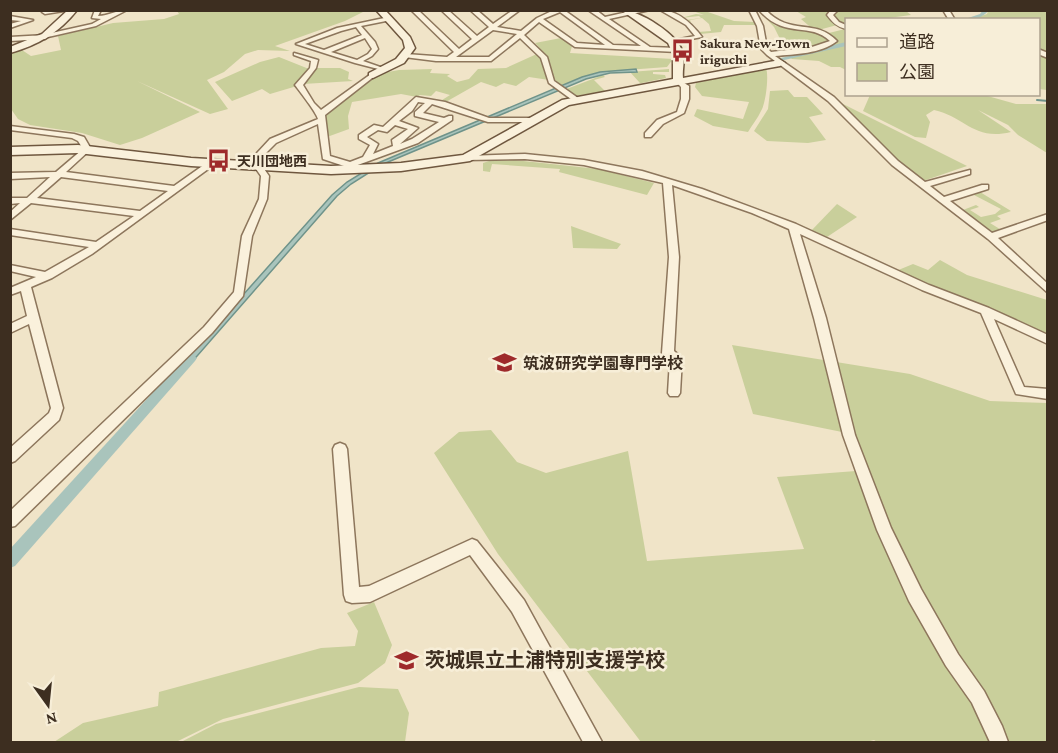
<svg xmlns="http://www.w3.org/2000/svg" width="1058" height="753" font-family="'Crimson Pro','Noto Sans JP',serif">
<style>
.green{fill:#c9cf9b}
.water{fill:#a9c4bc;stroke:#6f938a;stroke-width:1.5}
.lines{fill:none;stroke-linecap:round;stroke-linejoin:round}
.stream{stroke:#6f938a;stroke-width:2}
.canal{fill:#a9c4bc;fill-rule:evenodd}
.street-casing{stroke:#8d765c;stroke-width:3}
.secondary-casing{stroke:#6f573f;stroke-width:3}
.street{fill:#faf1dc;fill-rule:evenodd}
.secondary{fill:#faf1dc;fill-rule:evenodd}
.labels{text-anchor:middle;stroke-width:5;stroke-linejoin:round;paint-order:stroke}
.far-poi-label{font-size:14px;font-weight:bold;fill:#3d2e20;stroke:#f7eed8;text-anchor:start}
.poi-label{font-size:16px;font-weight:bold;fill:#3d2e20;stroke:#f7eed8;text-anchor:start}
.near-poi-label{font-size:20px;font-weight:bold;fill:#3d2e20;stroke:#f7eed8;text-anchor:start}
</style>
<rect width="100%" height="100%" fill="#f0e4c8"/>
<g class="green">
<path d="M1044 10 1047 13V90L1039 89 1038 20 975 18 987 14 988 11Z"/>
<path d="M177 11H365L345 21 275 46 290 51 258 50 245 54 224 72 207 80 228 109 210 114 137 81 200 112 142 138 120 145 82 133 30 125 18 119 11 109V54L22 50 31 56 61 50 58 36 113 23 164 19 179 14Z"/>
<path d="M693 11H705L734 21 755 22 758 25H724L721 32 700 34 698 32 711 31 709 24 702 18 690 20 691 22 686 20 701 18 699 16 681 18 696 14 704 15Z"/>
<path d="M759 11 776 26 825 34 845 29 832 16 838 11H906L911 15 881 19 846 20V70L840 67H831L819 61 792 59 789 56 826 44 786 51 774 27Z"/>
<path d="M796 11H833L829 12 837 25 815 31 801 19 806 17Z"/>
<path d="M561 38 572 46 570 53 673 59 667 67 600 72 560 86C547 74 548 55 535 43Z"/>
<path d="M539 53 549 80 529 77 516 86 504 83 496 87 481 82 444 103 439 102 450 95 436 91 431 96 420 95 417 97 401 94 352 102 348 116 349 129 327 137 325 115 377 74 399 70 432 69 430 73 450 74 447 76 457 82 469 79 478 69 506 68Z"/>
<path d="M279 57 309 69 297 86 270 94 262 89 232 101 215 82 260 62Z"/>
<path d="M315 68H340L349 72 348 79 353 81 303 84Z"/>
<path d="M766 68C769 75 766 103 761 111 758 118 752 125 748 132L713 126 694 116 697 109 743 119 749 102 702 96 695 87 696 83Z"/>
<path d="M669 69V72H653V74L665 75 666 78 632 85 640 83 630 72Z"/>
<path d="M603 75 605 77 594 80 605 91 575 96 564 90Z"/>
<path d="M788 90 794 97H807L823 114 809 117 826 140 808 143 767 141 754 131 768 109 770 91Z"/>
<path d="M870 95H984L1016 104H1047V153L1018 135 1008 125 978 110 1011 132C973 141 966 117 934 110L926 115 930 122 926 138 915 137 863 111Z"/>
<path d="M839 102 967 166 923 181 890 153Z"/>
<path d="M514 160 598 169 654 183 647 195 559 172 560 169 492 164 490 172 483 171V163L489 161Z"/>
<path d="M980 192 1011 211 997 216 1001 219 990 223 1003 231 993 232 963 210 976 205 979 207 970 210 981 217 995 214 1001 209 972 194Z"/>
<path d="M837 204 857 217 827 237 810 232Z"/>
<path d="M571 226 621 244 617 249 573 248Z"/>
<path d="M940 260 967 275 1047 300V336L896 271 913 264 928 270Z"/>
<path d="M732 345 910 374 990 401 1047 403V742H877L874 740 866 742H641L498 554 434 453 459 432 491 430 517 462 546 473 628 451 647 561 804 549 777 477 856 471 842 432 753 414Z"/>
<path d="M374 602 392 645 385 663 358 683 223 719 176 742H54L83 723 158 706 159 692 321 648 355 646 358 631 347 613Z"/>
<path d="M359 687 398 689 409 713 405 742H181L216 724Z"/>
</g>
<path class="water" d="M636 69 637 72 610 73 586 79 381 165 351 184 337 196 184 371 177 369 332 195 347 182 378 163 582 77 600 72Z"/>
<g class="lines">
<path class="stream" d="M1037 100 1048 101"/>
<g class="canal">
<path d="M983 10H989C982 19 973 20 962 20L980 14Z"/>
<path d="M846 42V46L780 61 777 59Z"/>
<path d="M191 354 197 358 195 361 15 566 10 568V549L187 355Z"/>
</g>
<defs>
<g id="street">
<path d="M44 10H70L45 14 42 12Z"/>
<path d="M95 10H101L98 16C109 16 116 10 127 10L96 26 48 37 45 39 10 41V37L46 35 47 34 92 24 101 19 92 18Z"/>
<path d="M411 10H418L459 49 472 39 441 10H448L477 36 489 27 470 10H477L493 24 513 10H520L497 27 521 31 537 18 554 10H564L613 45 641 46 588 10H596L605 17 636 10H650L609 19 650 47 677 48 680 50 677 52 575 47 539 22 524 35 547 57 554 81 578 98 579 100 575 102 549 83 541 58 520 38 491 61H436L404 57V55L406 54 447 57 454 52ZM560 12 605 45 577 43 543 19ZM493 30 517 34 489 57H456Z"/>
<path d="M660 10C678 10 692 24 702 37L670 43V41L695 36 686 25Z"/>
<path d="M749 10H755L763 26 767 48 771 52 812 47 830 41C809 21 785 40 759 10H766C789 36 816 18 837 41 821 54 795 54 775 56L834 97 898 161 925 182 970 170V174L930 186 944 197 982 185H988V189L950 201 992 233 1048 214V220L998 238 1048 284V293L988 239 892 165 828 101 767 55 761 49 757 26Z"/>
<path d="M831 10H838L833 15 839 22 846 25V29C837 27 832 22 827 15Z"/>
<path d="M943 10H949L955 20H949Z"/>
<path d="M10 16 33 20 10 28V24L21 21 10 20Z"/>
<path d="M389 17 391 20 361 26 375 42 378 49 372 56 363 61 386 69V71L355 63 296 44 337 28ZM356 27 362 35 324 50 305 44 341 31ZM365 38 372 49 368 54 357 60 331 52Z"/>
<path d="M1038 49 1048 53V58L1038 54Z"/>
<path d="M294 53 318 60 316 68 303 85 314 103 321 110 371 74 376 75 325 115 330 156 350 162 363 157 370 145 359 139V135L374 125 383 127 416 97 445 102 489 118H532L536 120 532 122H488L432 104 423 113 444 118 449 116H452V120L418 143 355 166 356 168 352 171 347 167 323 159 318 124 276 143 257 162 260 163 269 176 267 199 252 236 243 296 212 333 15 526 10 527V511L204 327 234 292 242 236 259 199 261 176 254 166 250 168 246 165 270 139 318 119C316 112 301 93 295 85L310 68 311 61 294 55ZM418 102 425 103 415 112V116L439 122 412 139 400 144 418 128 399 121 412 111ZM395 125 408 129 392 140 393 146 373 154 378 144 367 137 378 130 387 132Z"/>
<path d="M677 81H681L689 86V99L684 113 663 124 651 137H645V133L657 120 677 112 681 99V87L677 83Z"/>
<path d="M10 126 74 134 84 137 91 149 66 172 174 186 208 162 215 164 92 254 52 278 31 287 63 408 59 420 15 461 10 463V448L49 413 51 408 29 324 10 333V324L27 316 21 291 10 295V288L36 277 10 271V265L45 272 89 247 10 235V229L96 242 134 216 31 203 10 220V212L20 203 10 204V198H27L50 177 10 179V173L56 172 83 149 78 141 72 138 10 130ZM61 177 168 191 140 211 37 198Z"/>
<path d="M525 154 584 160 642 171 702 189 796 224 929 285 989 308 1048 335V344L994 319 1024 387 1048 389V399L1016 394 981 313 922 290 800 234 826 318 855 435 891 528 921 589 958 654 984 691 1002 726 1008 742H990L972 703 946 666 909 601 877 530 843 435 814 318 789 229 752 213 672 185 679 257 674 351 682 358 680 393 678 396H670L668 393 670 360 662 353 669 257 663 183 584 165 525 159 466 160 462 158 466 156Z"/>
<path d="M340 443 345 445 347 449 359 587 369 586 472 539 477 541 524 600 602 742H583L512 612 470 555 370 602 352 603 346 601 344 595 333 449 335 445Z"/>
</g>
<g id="secondary">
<path d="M68 10H77C59 33 38 45 10 53V47L42 34Z"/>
<path d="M376 10H385L410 37 415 48 404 63 373 78 369 77V73L396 59 405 48 403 40Z"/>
<path d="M621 10C639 10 678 34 683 53 685 61 682 70 683 78L780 60 785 63 780 66 569 105 470 161 401 171 331 174 191 166 78 153 10 155V147L78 145 191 158 331 166 401 163 463 155 562 100 673 79V54L668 43Z"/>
</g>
</defs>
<use href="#street" class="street-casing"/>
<use href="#secondary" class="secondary-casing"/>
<use href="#street" class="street"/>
<use href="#secondary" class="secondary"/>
</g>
<defs>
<symbol id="bus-bare" viewBox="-9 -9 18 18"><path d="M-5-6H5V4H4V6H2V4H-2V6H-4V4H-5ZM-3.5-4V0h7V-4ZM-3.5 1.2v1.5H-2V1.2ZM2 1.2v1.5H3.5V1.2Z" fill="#9e2a2b" stroke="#f7eed8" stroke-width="2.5" paint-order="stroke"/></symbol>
<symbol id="university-bare" viewBox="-9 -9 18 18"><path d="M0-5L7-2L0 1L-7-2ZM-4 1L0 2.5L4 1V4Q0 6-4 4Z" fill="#9e2a2b" stroke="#f7eed8" stroke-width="2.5" paint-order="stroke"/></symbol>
<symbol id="school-bare" viewBox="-9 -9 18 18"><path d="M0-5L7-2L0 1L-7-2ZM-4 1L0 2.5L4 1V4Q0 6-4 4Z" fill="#9e2a2b" stroke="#f7eed8" stroke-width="2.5" paint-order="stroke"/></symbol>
</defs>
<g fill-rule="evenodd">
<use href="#bus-bare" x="666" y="34" width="33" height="33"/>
<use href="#bus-bare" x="202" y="144" width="33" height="33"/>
<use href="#university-bare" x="488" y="346" width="33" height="33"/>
<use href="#school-bare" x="390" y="644" width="33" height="33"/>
</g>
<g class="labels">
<g class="far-poi-label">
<text x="700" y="48">Sakura New-Town<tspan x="700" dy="16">iriguchi</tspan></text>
<text x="237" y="166">天川団地西</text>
</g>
<g class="poi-label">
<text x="523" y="369">筑波研究学園専門学校</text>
</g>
<g class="near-poi-label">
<text x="425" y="667">茨城県立土浦特別支援学校</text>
</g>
</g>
<rect width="1058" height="753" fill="none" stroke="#3d2e20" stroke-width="24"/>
<rect x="845" y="18" width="195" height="78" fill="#f7eed8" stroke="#ada18e" stroke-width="1.5"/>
<rect x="857" y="38" width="30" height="9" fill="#faf1dc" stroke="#ada18e" stroke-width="1.5"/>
<text x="899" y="48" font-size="18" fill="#3d2e20">道路</text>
<rect x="857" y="63" width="30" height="18" fill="#c9cf9b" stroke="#ada18e" stroke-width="1.5"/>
<text x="899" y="78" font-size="18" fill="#3d2e20">公園</text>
<g transform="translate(48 705) rotate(165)" stroke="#f7eed8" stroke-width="4.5" paint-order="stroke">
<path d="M0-4.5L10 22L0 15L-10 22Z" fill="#3d2e20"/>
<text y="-9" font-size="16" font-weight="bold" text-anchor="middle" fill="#3d2e20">N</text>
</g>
</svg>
